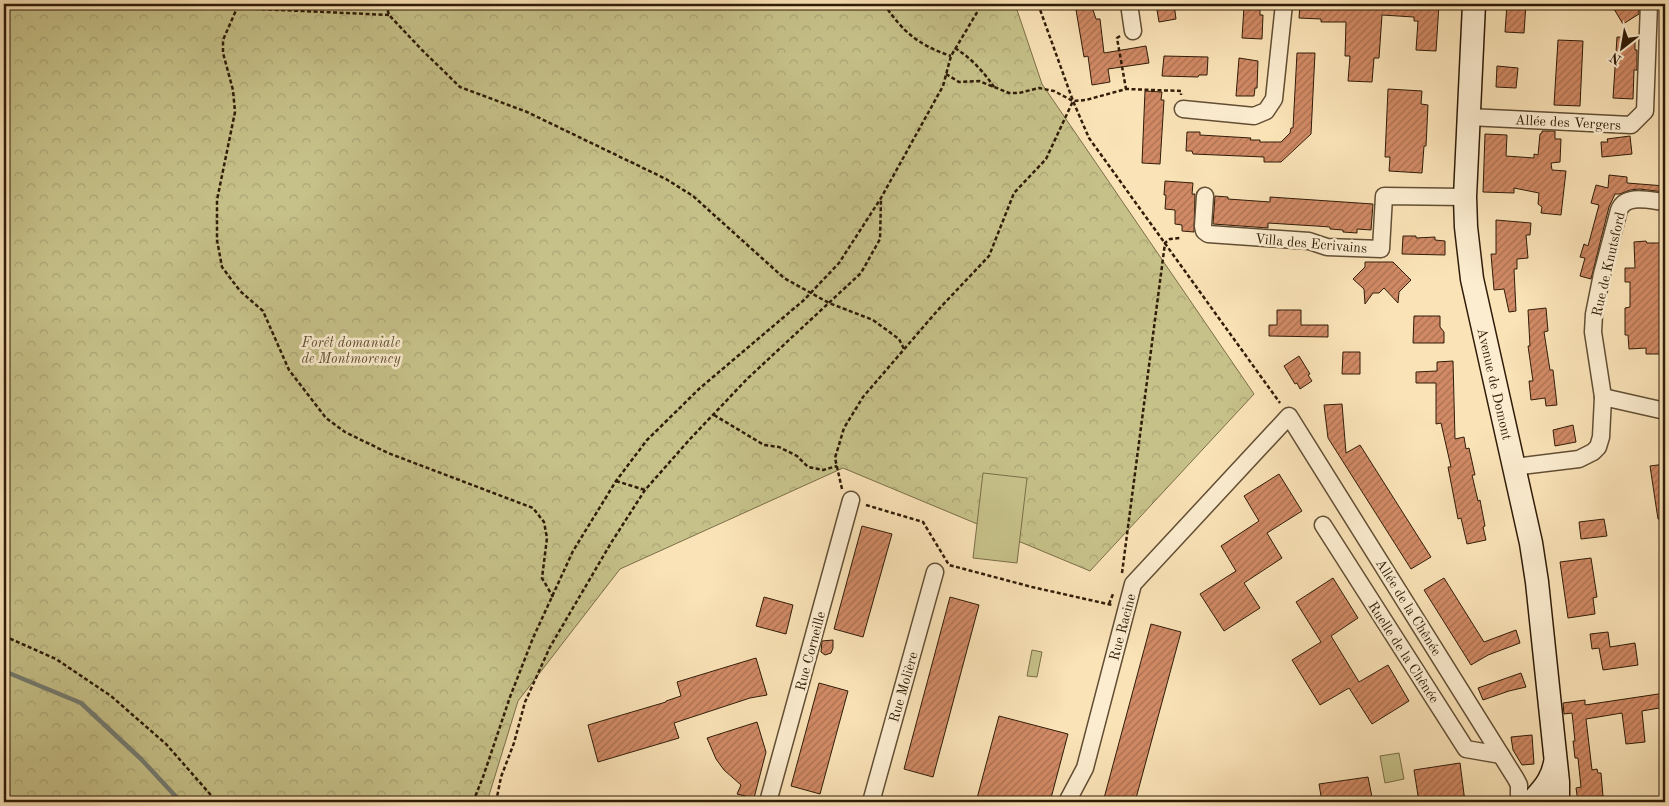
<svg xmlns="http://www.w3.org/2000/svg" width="1669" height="806" font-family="'Old Standard TT',serif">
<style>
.forest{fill:url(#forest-crowns);stroke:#7b6e48}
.green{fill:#c6c189;stroke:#7b6e48}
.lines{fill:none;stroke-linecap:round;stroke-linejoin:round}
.stream{stroke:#747c71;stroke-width:4.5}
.building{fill:url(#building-hatch);stroke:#301c08}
.street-casing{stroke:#624e34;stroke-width:19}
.secondary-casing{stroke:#301c08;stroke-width:25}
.path{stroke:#301c08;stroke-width:2.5;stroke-dasharray:4 2.5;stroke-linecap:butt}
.street{stroke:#fcedd0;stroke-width:16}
.secondary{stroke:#fcedd0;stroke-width:22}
.labels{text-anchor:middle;stroke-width:5;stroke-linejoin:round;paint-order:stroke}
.street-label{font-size:14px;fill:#301c08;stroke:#fcedd0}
.park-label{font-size:14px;font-style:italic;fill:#5d4e2f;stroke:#fcedd0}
</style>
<defs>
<pattern id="forest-crowns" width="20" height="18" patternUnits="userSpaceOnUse" patternTransform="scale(1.25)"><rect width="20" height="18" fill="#c6c189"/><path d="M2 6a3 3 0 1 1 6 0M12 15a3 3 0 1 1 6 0" fill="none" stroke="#aaa575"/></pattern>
<pattern id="building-hatch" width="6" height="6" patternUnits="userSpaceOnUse" patternTransform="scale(1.25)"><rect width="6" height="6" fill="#d18a65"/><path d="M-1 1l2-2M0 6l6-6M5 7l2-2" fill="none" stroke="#aa7051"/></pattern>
</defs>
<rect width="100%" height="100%" fill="#fae3b7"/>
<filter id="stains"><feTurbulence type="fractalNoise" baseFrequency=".004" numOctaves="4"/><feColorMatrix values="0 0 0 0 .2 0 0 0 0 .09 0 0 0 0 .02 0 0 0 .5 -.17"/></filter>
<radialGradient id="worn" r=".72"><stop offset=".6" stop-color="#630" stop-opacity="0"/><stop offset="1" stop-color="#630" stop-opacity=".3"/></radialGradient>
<path class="forest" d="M4 4H1015L1042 84 1254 394 1090 571 843 468 620 569 518 701 487 802H4Z"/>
<g class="green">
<path d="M983 473 1027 478 1017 563 973 558Z"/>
<path d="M1032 650 1042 652 1037 677 1027 676Z"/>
<path d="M1399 753 1404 779 1385 783 1380 756Z"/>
</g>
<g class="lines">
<path class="stream" d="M4 671 81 703 141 759 181 802"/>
</g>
<g class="building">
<path d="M1075 4H1091L1096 19H1100L1104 53 1146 46 1149 63 1108 69 1110 82 1092 85 1088 56 1084 57Z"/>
<path d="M1156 4H1174L1176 19 1159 22Z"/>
<path d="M1300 4H1439L1436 51 1416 50 1418 21H1414V17L1382 15 1379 58H1374L1372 82 1348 81 1350 56H1345L1346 22H1321V19L1299 18Z"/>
<path d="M1507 4H1526L1524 33 1505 32Z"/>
<path d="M1611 4H1635L1639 9V14L1623 24Z"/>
<path d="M1244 7 1260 8V15H1263L1262 39 1242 38Z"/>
<path d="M1617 37 1635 38V50H1637V70H1634L1633 99 1613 98Z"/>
<path d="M1558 40 1583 41 1580 106 1554 105Z"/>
<path d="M1297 53H1315L1311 134 1281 162H1264V157L1193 154 1192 151H1186L1187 132H1200V135L1251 138 1250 140H1260V142H1281L1290 133 1291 128H1293Z"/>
<path d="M1164 56 1208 57 1207 75H1199L1198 77 1162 76Z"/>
<path d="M1239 58 1258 61 1257 88H1255L1254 96H1236Z"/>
<path d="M1497 66 1518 68 1516 88 1496 87Z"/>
<path d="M1388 89 1422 91 1421 104 1428 105 1426 146H1424L1422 173 1389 171 1390 157H1385Z"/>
<path d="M1145 91 1162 92 1161 100H1164L1160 164 1142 163Z"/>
<path d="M1542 131H1555V139H1561L1560 162 1551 163 1552 170 1566 171 1561 215 1541 213 1542 207 1538 204 1539 193 1514 188V193L1483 192 1485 134 1507 135 1506 156 1534 158V154L1538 155 1540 134 1542 133Z"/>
<path d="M1630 136 1632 154 1602 157 1601 142H1608L1607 139Z"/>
<path d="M1609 175 1627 177V183L1665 186V192L1639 189 1630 190 1620 194H1615L1609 207 1591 279 1580 276 1585 258 1580 257 1584 244 1588 246 1599 205 1591 203 1596 185 1608 188Z"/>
<path d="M1165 181 1193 183 1192 194H1195L1194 232 1182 231V225L1175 224V210L1165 209 1166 195H1164Z"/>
<path d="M1215 196 1228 197V199L1270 202V197L1373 204 1371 230 1357 229V233L1343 232V230L1330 229V227L1316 226 1268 223V228L1213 224Z"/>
<path d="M1496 220 1531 223 1530 235H1526L1528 258 1517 259V269H1514L1516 311 1509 312 1504 289 1494 290 1491 254H1496Z"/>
<path d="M1403 236H1416V238L1435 237V240L1445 241V255L1402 254Z"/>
<path d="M1646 241 1647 243H1665V271H1664V354H1646V348L1629 349 1628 335H1625V308L1630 307V282H1625V268H1635L1634 242Z"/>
<path d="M1365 262H1393L1411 280 1399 292 1398 303 1384 288 1379 293H1373L1365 304 1364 289 1353 279 1365 267Z"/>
<path d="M1546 308 1548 331 1544 332 1550 370H1553L1557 405 1546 406 1545 398 1531 400 1529 381H1533L1528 346H1530L1528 310Z"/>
<path d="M1277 310H1301V325H1328V337L1269 336V325H1277Z"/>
<path d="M1414 316H1440V327L1444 332V343H1413Z"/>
<path d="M1343 352H1360V374H1342Z"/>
<path d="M1299 356 1310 374 1308 375 1312 381 1300 389 1297 383 1295 384 1284 366Z"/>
<path d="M1453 361 1455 439 1464 437 1466 449 1469 448 1475 475H1472L1478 501 1480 500 1485 526 1483 527 1486 540 1467 544 1461 518 1458 519 1448 467H1451L1441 423 1436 424V383H1416V372L1437 371V362Z"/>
<path d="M1342 404 1346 453 1360 445 1431 557 1411 569 1328 438 1324 405Z"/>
<path d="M1573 425 1576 442 1555 446 1553 430Z"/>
<path d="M1665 464V518L1658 519 1650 466Z"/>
<path d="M1279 474 1302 511 1267 533 1282 558 1244 583 1260 608 1224 631 1200 594 1236 571 1221 546 1259 521 1244 496Z"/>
<path d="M1604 519 1607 536 1581 539 1579 522Z"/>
<path d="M862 526 892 534 863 637 834 629Z"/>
<path d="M1591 558 1597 597 1593 598 1595 614 1568 618 1560 562Z"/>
<path d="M1333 578 1358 618 1331 636 1359 682 1388 665 1409 701 1372 724 1349 688 1320 705 1292 660 1321 642 1296 602Z"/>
<path d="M1444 578 1484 642 1516 630 1520 643 1488 655 1471 665 1424 590Z"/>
<path d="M764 597 793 605 786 634 756 626Z"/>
<path d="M950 597 979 605 933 777 904 769Z"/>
<path d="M1151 624 1181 632 1135 802H1103Z"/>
<path d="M1608 632 1610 647 1635 643 1638 665 1603 670 1599 648 1592 649 1590 634Z"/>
<path d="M833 640V648L831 653 825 655 821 652 822 641Z"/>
<path d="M756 658 767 695 750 698 674 723 679 738 598 762 588 725 666 702V701L681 696 677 682Z"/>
<path d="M1521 673 1526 687 1509 691 1483 700 1478 688Z"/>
<path d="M819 683 848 691 820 794 791 786Z"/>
<path d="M1665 693V707L1642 711 1645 742 1626 744 1622 713 1586 719 1592 770 1597 769 1598 773H1601L1603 796 1591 797 1592 802H1578L1576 788 1581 787 1578 758H1575L1573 741H1575L1572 713 1564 714 1563 703 1585 700V705Z"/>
<path d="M999 716 1068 734 1050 802H976Z"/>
<path d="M757 722 766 752 754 798 737 794 741 785 724 770 716 759 707 738Z"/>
<path d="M1532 735 1534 764 1522 765 1513 750 1511 737Z"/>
<path d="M1460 763 1465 802H1419L1414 770Z"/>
<path d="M1368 777 1373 802H1322L1319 784Z"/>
</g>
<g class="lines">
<defs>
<g id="street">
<path d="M1129 4 1133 31"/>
<path d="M1183 109 1254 116 1266 111 1274 99 1284 4"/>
<path d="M1468 117 1631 125 1645 111 1649 4"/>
<path d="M1205 196 1203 226 1204 231 1208 234 1309 241 1327 247 1381 249 1384 196 1465 197"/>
<path d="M1603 397 1593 332 1594 314 1602 274 1619 210C1626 193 1651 201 1665 202"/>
<path d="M1514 467 1579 459 1593 452 1598 447 1601 437 1603 397 1665 411"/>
<path d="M1323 525 1466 749 1501 755"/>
<path d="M768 802 851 500"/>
<path d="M871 802 935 572"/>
<path d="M1067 802 1085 768 1133 584 1289 416 1516 779 1519 785V802"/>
</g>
<g id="secondary">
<path d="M1474 4 1465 197 1466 227 1472 279 1531 543 1537 582 1558 782V802"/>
<path d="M1536 797C1546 786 1552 778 1555 763"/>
</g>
</defs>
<use href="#street" class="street-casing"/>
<use href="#secondary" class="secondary-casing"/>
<g class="path">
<path d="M189 4 237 8"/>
<path d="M386 4 389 15 422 50 460 87 527 112 666 179 693 196 784 278 829 303 873 320 899 339 904 349"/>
<path d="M884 4C903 32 918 45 951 56"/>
<path d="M1038 4 1073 101 1089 138 1280 403"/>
<path d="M389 15 237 8 223 40V53L233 90 235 112 217 200V240L222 267 240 291 263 311 289 370 326 418 345 432 388 453 533 508 544 522 547 538 542 578 553 597"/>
<path d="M1120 36 1117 38 1126 89"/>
<path d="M955 48C972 59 983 71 994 87"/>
<path d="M946 74 959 82 979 81 1009 93H1019L1039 88 1054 91 1073 101 1086 100 1126 89 1181 91V95"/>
<path d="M714 415 764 445 779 447 797 456 808 467 823 470 837 466"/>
<path d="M616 481 645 490"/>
<path d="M842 489 835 458 844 428 863 397 937 311 989 256 1014 193 1046 159 1073 101"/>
<path d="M866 505 923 522 949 565 1032 587 1112 605"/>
<path d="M1122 573 1165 243 1170 239 1180 238"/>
<path d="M1109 604 1113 594"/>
<path d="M4 636 56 659 111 696 166 744 217 802"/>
<path d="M473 802 483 777 510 697 533 638 573 551 616 481 647 440 700 388 804 300 839 263 881 198 943 86 951 56 982 4"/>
<path d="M496 802 501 777 514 743 525 702 550 647 611 543 645 490 690 439 747 379 861 273 880 239 881 199"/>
</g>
<use href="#street" class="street"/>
<use href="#secondary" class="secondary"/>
</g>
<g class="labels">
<g class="street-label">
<text transform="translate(1568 122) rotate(3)" y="5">Allée des Vergers</text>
<text transform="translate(1311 243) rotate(5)" y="5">Villa des Ecrivains</text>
<text transform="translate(1608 264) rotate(-77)" y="5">Rue de Knutsford</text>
<text transform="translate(1495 384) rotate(77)" y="5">Avenue de Domont</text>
<text transform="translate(1409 607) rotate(58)" y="5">Allée de la Chênée</text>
<text transform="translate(1122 627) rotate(-75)" y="5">Rue Racine</text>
<text transform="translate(810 651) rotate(-75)" y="5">Rue Corneille</text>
<text transform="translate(1404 652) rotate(57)" y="5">Ruelle de la Chênée</text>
<text transform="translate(903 687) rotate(-74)" y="5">Rue Molière</text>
</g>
<g class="park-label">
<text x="351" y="347">Forêt domaniale<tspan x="351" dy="16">de Montmorency</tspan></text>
</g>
</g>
<rect width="1669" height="806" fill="none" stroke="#fae3b7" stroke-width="20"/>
<rect x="5" y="5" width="1659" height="796" fill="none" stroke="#301c08" stroke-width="2.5"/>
<rect x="10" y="10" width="1649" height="786" fill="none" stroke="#301c08"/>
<g transform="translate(1622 48) rotate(211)" stroke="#fcedd0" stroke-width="4" paint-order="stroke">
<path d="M0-4L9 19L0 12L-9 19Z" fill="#301c08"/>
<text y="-8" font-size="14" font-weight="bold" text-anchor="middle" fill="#301c08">N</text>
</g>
<rect width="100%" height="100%" filter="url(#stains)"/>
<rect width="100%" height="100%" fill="url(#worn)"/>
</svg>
